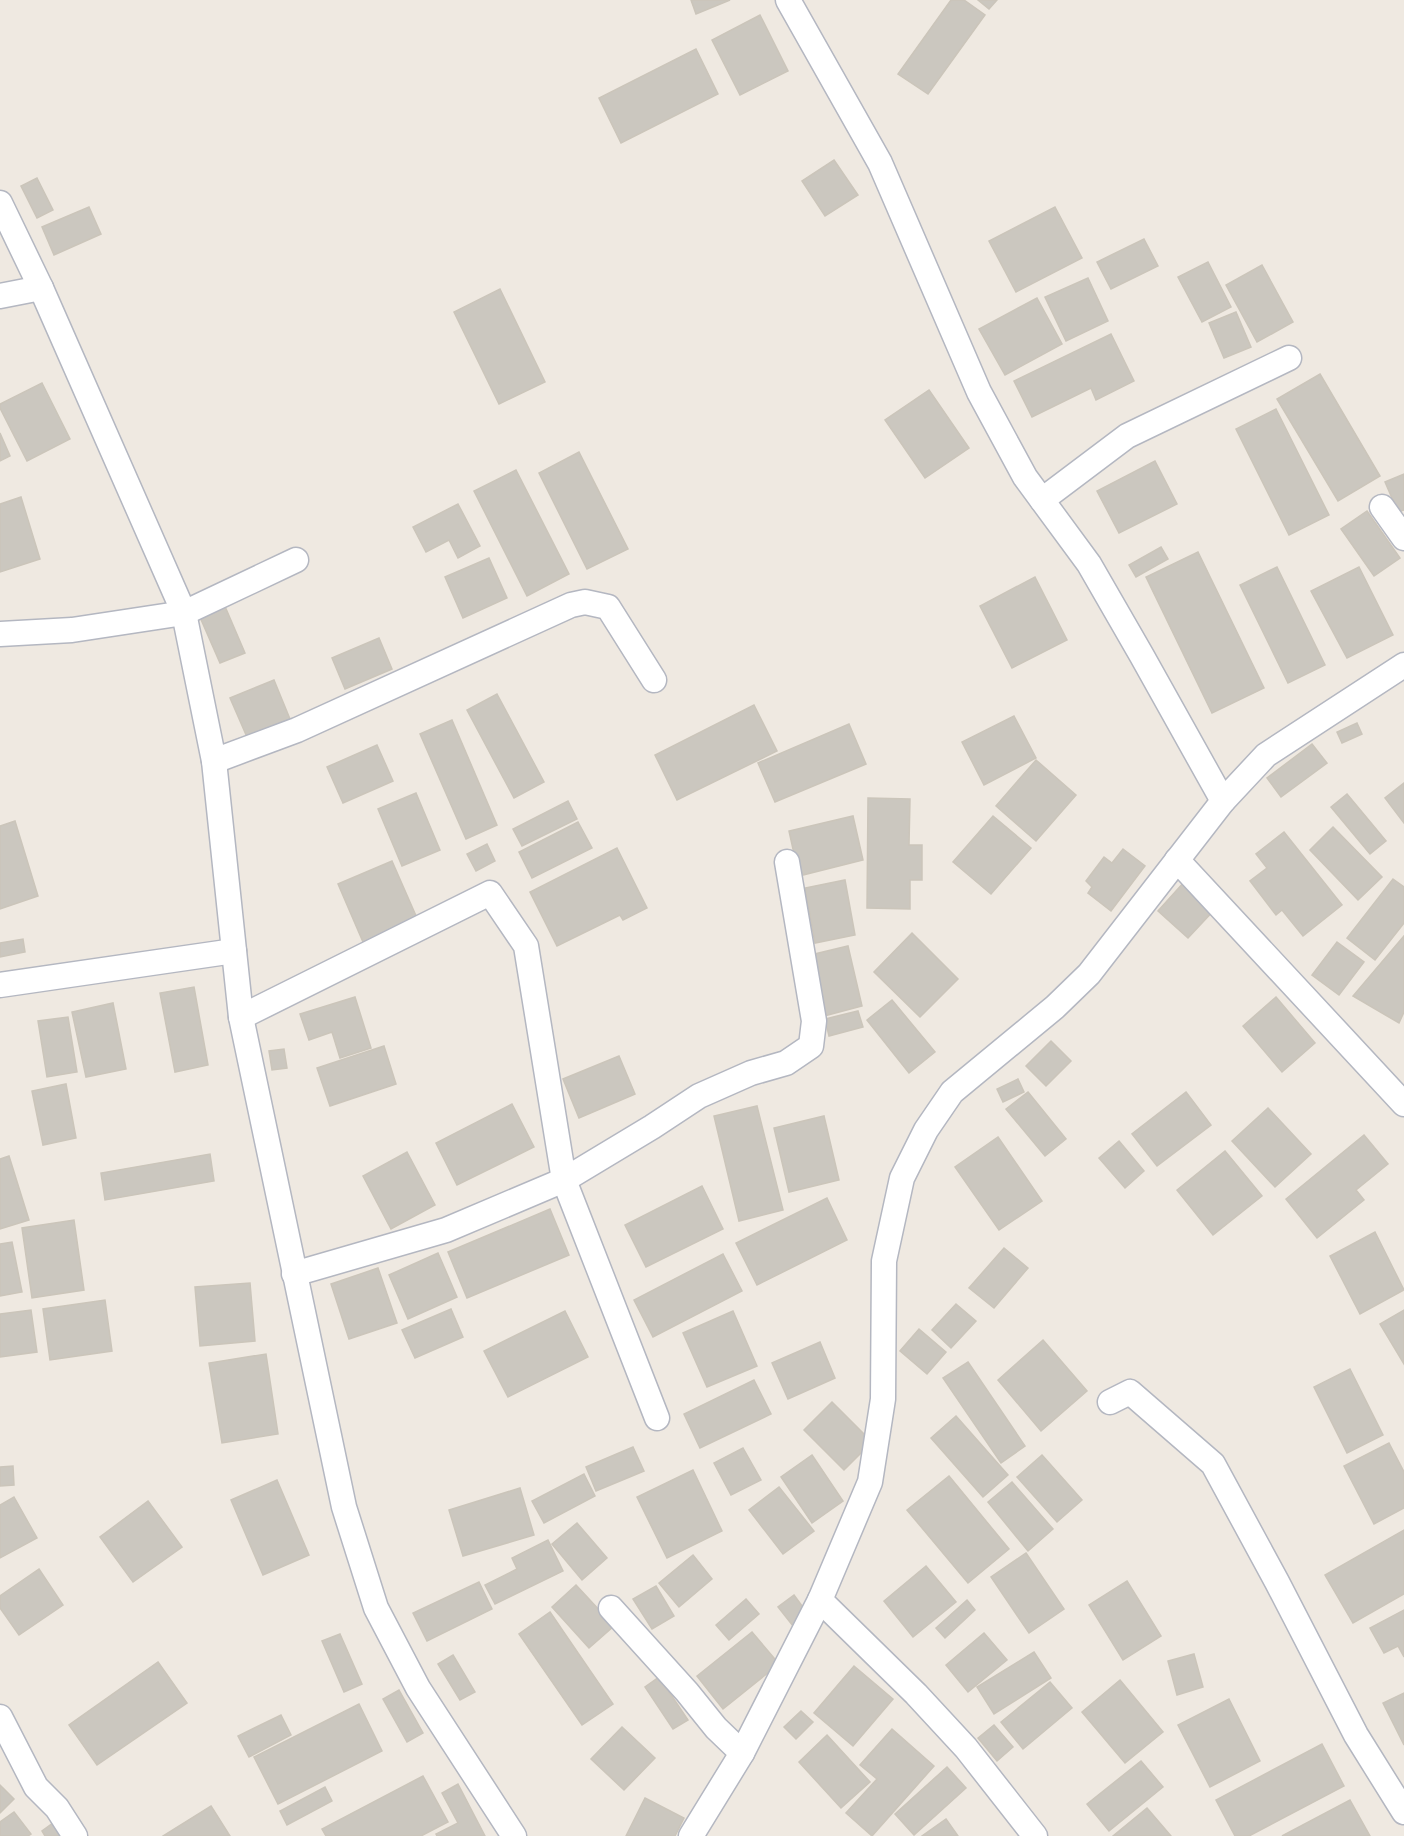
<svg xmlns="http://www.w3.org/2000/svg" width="1404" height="1836" font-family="'Nunito Sans',sans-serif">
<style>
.building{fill:#cbc7bf;stroke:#cbc5ba;stroke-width:1.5}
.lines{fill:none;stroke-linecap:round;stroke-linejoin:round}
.street-casing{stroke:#b4b7c1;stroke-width:27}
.street{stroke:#fff;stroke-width:24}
</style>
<rect width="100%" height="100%" fill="#efe9e1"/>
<g class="building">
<path d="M691 0H730L696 14Z"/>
<path d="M951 0H964L985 15 928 94 898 74Z"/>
<path d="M978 0H997L989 9Z"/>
<path d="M760 15 788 71 740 95 712 40Z"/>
<path d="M696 49 718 94 621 143 599 98Z"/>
<path d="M834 160 858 195 825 216 802 181Z"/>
<path d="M37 178 53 210 37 218 21 186Z"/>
<path d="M89 207 101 234 54 255 42 227Z"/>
<path d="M1055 207 1082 258 1016 292 989 241Z"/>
<path d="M1144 239 1158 266 1111 289 1097 262Z"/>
<path d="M1208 262 1231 307 1202 322 1178 277Z"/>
<path d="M1262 265 1293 322 1257 342 1226 285Z"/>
<path d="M1088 278 1108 321 1066 341 1045 297Z"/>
<path d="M500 289 545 382 499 404 454 312Z"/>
<path d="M1037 298 1062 344 1005 375 979 329Z"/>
<path d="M1236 312 1251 347 1224 358 1209 323Z"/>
<path d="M1111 334 1134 381 1096 400 1091 388 1032 417 1014 381Z"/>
<path d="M1320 374 1380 476 1338 501 1277 399Z"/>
<path d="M42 383 70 439 27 461 0 408V404Z"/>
<path d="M929 390 969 448 925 478 885 420Z"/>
<path d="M1276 409 1329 515 1289 535 1236 429Z"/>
<path d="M0 433 10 456 0 461Z"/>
<path d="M579 452 628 549 587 569 539 473Z"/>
<path d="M1155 461 1177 504 1119 533 1097 491Z"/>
<path d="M516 470 569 574 527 596 474 491Z"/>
<path d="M1404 474V510L1398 512 1385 482Z"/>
<path d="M21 497 40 559 0 572V504Z"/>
<path d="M458 504 480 546 458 558 449 540 426 552 413 527Z"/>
<path d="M1367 511 1400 558 1374 576 1341 529Z"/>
<path d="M1161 547 1168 559 1136 577 1129 565Z"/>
<path d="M1198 552 1264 688 1212 713 1146 577Z"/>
<path d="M489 558 507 598 463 618 445 577Z"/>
<path d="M1277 567 1325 665 1288 683 1240 585Z"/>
<path d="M1359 567 1393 635 1347 658 1311 591Z"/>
<path d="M1035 577 1067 640 1012 668 980 606Z"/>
<path d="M224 604 245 653 220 663 199 615Z"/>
<path d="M379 638 392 669 345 689 332 658Z"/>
<path d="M274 680 290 719 247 737 230 698Z"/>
<path d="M497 694 544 782 514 798 467 710Z"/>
<path d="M754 705 777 751 677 800 655 755Z"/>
<path d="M1014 716 1036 758 984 785 962 742Z"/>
<path d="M452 720 497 825 466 839 420 734Z"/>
<path d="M1357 723 1362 734 1342 743 1337 732Z"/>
<path d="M849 724 866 764 775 802 758 763Z"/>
<path d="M1312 744 1327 763 1281 797 1267 778Z"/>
<path d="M377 745 393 781 343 803 327 767Z"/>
<path d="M1036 760 1076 795 1036 841 996 806Z"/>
<path d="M1404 783V823L1385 798Z"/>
<path d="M416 793 440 850 402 866 378 809Z"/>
<path d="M1347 794 1386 841 1370 854 1331 807Z"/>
<path d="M868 798 910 799 909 845H922V880H910V909L867 908Z"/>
<path d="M568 801 577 819 522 846 513 829Z"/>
<path d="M853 816 863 860 799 876 789 831Z"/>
<path d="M993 816 1031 848 991 894 953 862Z"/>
<path d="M15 821 38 896 0 909V826Z"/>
<path d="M578 822 592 848 532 878 519 852Z"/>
<path d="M1333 827 1382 877 1358 900 1310 850Z"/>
<path d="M1284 832 1342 905 1303 936 1282 910 1276 915 1250 881 1267 868 1256 854Z"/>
<path d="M487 844 495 861 476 871 467 854Z"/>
<path d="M617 848 647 908 623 920 620 915 557 946 530 892Z"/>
<path d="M1123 849 1145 866 1111 911 1088 893 1092 887 1086 881 1104 857 1112 863Z"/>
<path d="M392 861 417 918 363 942 338 884Z"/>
<path d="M1393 879 1404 887V923L1375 960 1347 938Z"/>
<path d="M845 880 855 935 815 943 805 888Z"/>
<path d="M1185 881 1216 908 1188 938 1158 911Z"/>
<path d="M912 933 958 979 920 1017 874 972Z"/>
<path d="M1404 936V1012L1399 1023 1353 996Z"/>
<path d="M23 939 25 952 0 957V943Z"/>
<path d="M1337 942 1364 962 1339 995 1312 975Z"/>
<path d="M848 946 862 1006 824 1016 810 955Z"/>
<path d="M194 987 208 1065 175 1072 160 993Z"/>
<path d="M355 997 371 1048 340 1058 332 1032 309 1040 300 1014Z"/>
<path d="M1276 997 1315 1043 1282 1072 1243 1026Z"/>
<path d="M892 1000 935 1052 909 1073 867 1020Z"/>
<path d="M113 1003 126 1069 86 1077 72 1012Z"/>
<path d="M858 1011 863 1027 829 1036 825 1019Z"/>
<path d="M68 1017 77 1072 47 1077 38 1021Z"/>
<path d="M1051 1041 1071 1061 1046 1086 1026 1066Z"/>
<path d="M384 1046 396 1084 330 1106 317 1068Z"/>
<path d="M284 1049 287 1068 272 1070 269 1051Z"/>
<path d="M619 1056 635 1094 579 1118 563 1079Z"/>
<path d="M1018 1079 1024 1092 1003 1102 997 1089Z"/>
<path d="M66 1084 76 1138 43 1145 32 1091Z"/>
<path d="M1028 1092 1066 1139 1045 1156 1006 1109Z"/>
<path d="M1186 1092 1211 1125 1157 1166 1132 1134Z"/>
<path d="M512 1104 534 1147 457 1185 436 1143Z"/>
<path d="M757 1106 783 1210 739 1221 714 1116Z"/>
<path d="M1268 1108 1311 1154 1275 1187 1232 1141Z"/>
<path d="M824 1116 839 1180 789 1192 774 1128Z"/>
<path d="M1364 1135 1388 1164 1356 1190 1364 1200 1317 1238 1286 1199Z"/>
<path d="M998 1137 1042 1201 999 1230 955 1167Z"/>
<path d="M1119 1141 1144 1171 1125 1188 1099 1158Z"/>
<path d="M1225 1151 1262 1196 1213 1235 1177 1190Z"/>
<path d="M407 1152 435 1205 391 1229 363 1176Z"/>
<path d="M210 1154 214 1181 105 1200 101 1173Z"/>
<path d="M9 1156 29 1220 0 1229V1159Z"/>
<path d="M702 1186 723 1229 646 1267 625 1225Z"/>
<path d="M827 1198 847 1240 757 1285 736 1243Z"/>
<path d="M550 1209 569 1255 467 1298 448 1252Z"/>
<path d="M74 1220 84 1290 32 1298 22 1228Z"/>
<path d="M1375 1232 1404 1290 1360 1314 1330 1256Z"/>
<path d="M12 1242 22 1292 0 1296V1244Z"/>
<path d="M1004 1248 1028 1268 994 1308 969 1288Z"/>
<path d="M438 1253 457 1297 408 1319 389 1275Z"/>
<path d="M723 1254 742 1291 653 1337 634 1300Z"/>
<path d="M378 1268 397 1323 349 1339 331 1284Z"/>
<path d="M250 1283 255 1341 200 1346 195 1287Z"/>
<path d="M105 1300 112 1351 50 1360 43 1309Z"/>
<path d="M956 1304 976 1321 951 1348 932 1330Z"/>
<path d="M451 1309 463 1337 415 1358 402 1330Z"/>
<path d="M31 1310 37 1352 0 1357V1314Z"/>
<path d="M1404 1310V1364L1380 1324Z"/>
<path d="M565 1311 588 1357 508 1397 484 1351Z"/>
<path d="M733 1311 757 1366 707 1387 683 1333Z"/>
<path d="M919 1329 946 1352 927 1374 900 1351Z"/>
<path d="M1043 1340 1087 1391 1041 1431 998 1380Z"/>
<path d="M820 1342 835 1378 788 1399 772 1363Z"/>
<path d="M266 1354 278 1434 222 1443 209 1363Z"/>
<path d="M968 1362 1025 1446 1001 1463 943 1378Z"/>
<path d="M1350 1369 1383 1435 1347 1453 1314 1387Z"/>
<path d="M754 1380 771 1414 700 1448 684 1414Z"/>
<path d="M832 1402 872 1442 844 1470 804 1430Z"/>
<path d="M956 1416 1008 1475 983 1497 931 1438Z"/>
<path d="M1389 1443 1404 1472V1508L1374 1524 1344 1466Z"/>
<path d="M633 1447 644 1471 596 1491 586 1467Z"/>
<path d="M743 1448 761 1480 731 1495 714 1463Z"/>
<path d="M812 1455 843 1501 812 1523 781 1477Z"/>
<path d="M1042 1455 1082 1500 1057 1522 1017 1477Z"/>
<path d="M13 1466 14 1485 0 1486V1467Z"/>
<path d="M693 1470 722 1531 667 1558 637 1497Z"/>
<path d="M584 1474 595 1496 544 1523 532 1501Z"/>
<path d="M949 1476 1009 1549 968 1583 907 1510Z"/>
<path d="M277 1480 309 1555 263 1575 231 1500Z"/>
<path d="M1012 1482 1053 1529 1028 1551 988 1502Z"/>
<path d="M779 1487 814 1531 783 1554 749 1510Z"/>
<path d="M520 1488 534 1535 463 1556 449 1510Z"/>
<path d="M14 1497 37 1538 0 1558V1505Z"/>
<path d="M148 1501 182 1547 133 1582 100 1537Z"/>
<path d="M577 1523 607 1558 582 1580 552 1544Z"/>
<path d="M1404 1530V1594L1353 1623 1325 1575Z"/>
<path d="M548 1540 563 1571 495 1604 485 1585 517 1569 512 1558Z"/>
<path d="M1026 1553 1064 1609 1029 1633 991 1577Z"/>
<path d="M693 1555 712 1579 679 1607 659 1583Z"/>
<path d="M926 1566 956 1602 913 1637 884 1601Z"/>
<path d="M39 1569 63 1605 19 1635 0 1608V1596Z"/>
<path d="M1127 1581 1161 1636 1123 1660 1089 1605Z"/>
<path d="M479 1582 492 1609 427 1641 413 1613Z"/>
<path d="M576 1585 614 1626 589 1648 552 1607Z"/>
<path d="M656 1586 674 1616 652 1629 633 1599Z"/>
<path d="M794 1595 808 1614 793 1626 778 1607Z"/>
<path d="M746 1599 759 1614 729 1640 716 1625Z"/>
<path d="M967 1600 975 1610 945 1638 936 1628Z"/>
<path d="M1404 1610V1657L1398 1646 1384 1653 1370 1628Z"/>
<path d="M550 1612 613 1704 582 1725 519 1634Z"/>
<path d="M752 1632 779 1664 723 1709 697 1676Z"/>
<path d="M984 1633 1007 1660 968 1692 946 1665Z"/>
<path d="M340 1634 362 1684 344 1692 322 1641Z"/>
<path d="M1034 1652 1051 1678 994 1714 977 1687Z"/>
<path d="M1194 1654 1203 1687 1177 1695 1168 1661Z"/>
<path d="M453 1655 475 1692 460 1700 438 1664Z"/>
<path d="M158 1662 187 1703 97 1765 69 1725Z"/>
<path d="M854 1666 893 1699 853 1746 814 1713Z"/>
<path d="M659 1677 688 1720 673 1729 645 1687Z"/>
<path d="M1120 1680 1163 1732 1125 1763 1082 1712Z"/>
<path d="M1050 1682 1072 1708 1023 1749 1001 1722Z"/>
<path d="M399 1690 423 1733 407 1742 383 1699Z"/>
<path d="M1404 1693V1745L1383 1703Z"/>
<path d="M1229 1699 1260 1761 1210 1787 1178 1725Z"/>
<path d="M359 1704 382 1751 278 1804 254 1757Z"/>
<path d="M801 1711 813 1722 796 1739 784 1727Z"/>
<path d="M281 1715 291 1735 249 1757 238 1736Z"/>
<path d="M994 1725 1013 1747 997 1761 978 1738Z"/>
<path d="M622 1727 655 1758 624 1790 591 1759Z"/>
<path d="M892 1729 934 1766 872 1836 846 1813 877 1779 860 1765Z"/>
<path d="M827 1735 870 1782 841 1808 799 1762Z"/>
<path d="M1322 1744 1344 1786 1249 1836H1235L1216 1800Z"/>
<path d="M1141 1761 1163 1787 1109 1831 1087 1804Z"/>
<path d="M947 1767 966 1788 914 1835 895 1814Z"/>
<path d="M423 1776 448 1822 421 1836H326L322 1829Z"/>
<path d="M458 1784 485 1836H437L436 1834 458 1823 442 1793Z"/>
<path d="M0 1785 14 1799 0 1813Z"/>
<path d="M325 1787 332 1801 287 1825 280 1811Z"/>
<path d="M645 1798 684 1818 675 1836H626Z"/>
<path d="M1350 1800 1370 1836H1282Z"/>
<path d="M211 1806 230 1836H163Z"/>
<path d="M1147 1808 1171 1836H1113Z"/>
<path d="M14 1812 31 1834 28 1836H0V1822Z"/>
<path d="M946 1819 958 1836H922Z"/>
<path d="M57 1820 68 1836H45L42 1831Z"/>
</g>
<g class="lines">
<defs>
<g id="street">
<path d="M788 0 880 163 979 392 1025 477 1089 564 1142 656 1223 801"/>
<path d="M0 203 41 288 184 613 214 761 241 1017 344 1507 376 1608 418 1688 514 1836"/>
<path d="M0 296 41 288"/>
<path d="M1042 500 1127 436 1289 358"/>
<path d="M1382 507 1404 538"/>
<path d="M0 634 72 630 184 613 296 560"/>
<path d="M214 761 297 730 571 605 585 602 608 607 654 680"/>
<path d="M1177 860 1404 1104"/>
<path d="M0 985 234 951"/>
<path d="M241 1017 490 893 526 946 564 1180 657 1418"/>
<path d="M294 1274 446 1230 564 1180 652 1127 699 1096 751 1073 786 1063 811 1046 814 1021 787 862"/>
<path d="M1110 1402 1130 1392 1213 1464 1277 1582 1356 1735 1404 1812"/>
<path d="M820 1600 916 1694 966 1748 1035 1836"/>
<path d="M611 1608 687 1692 716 1728 742 1753"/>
<path d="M0 1717 36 1787 57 1808 75 1836"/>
<path d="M691 1836 742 1753 820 1600 870 1482 883 1399 884 1261 902 1178 926 1130 952 1092 1055 1007 1089 974 1223 801 1266 755 1404 665"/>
</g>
</defs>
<use href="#street" class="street-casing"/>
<use href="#street" class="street"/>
</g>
</svg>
